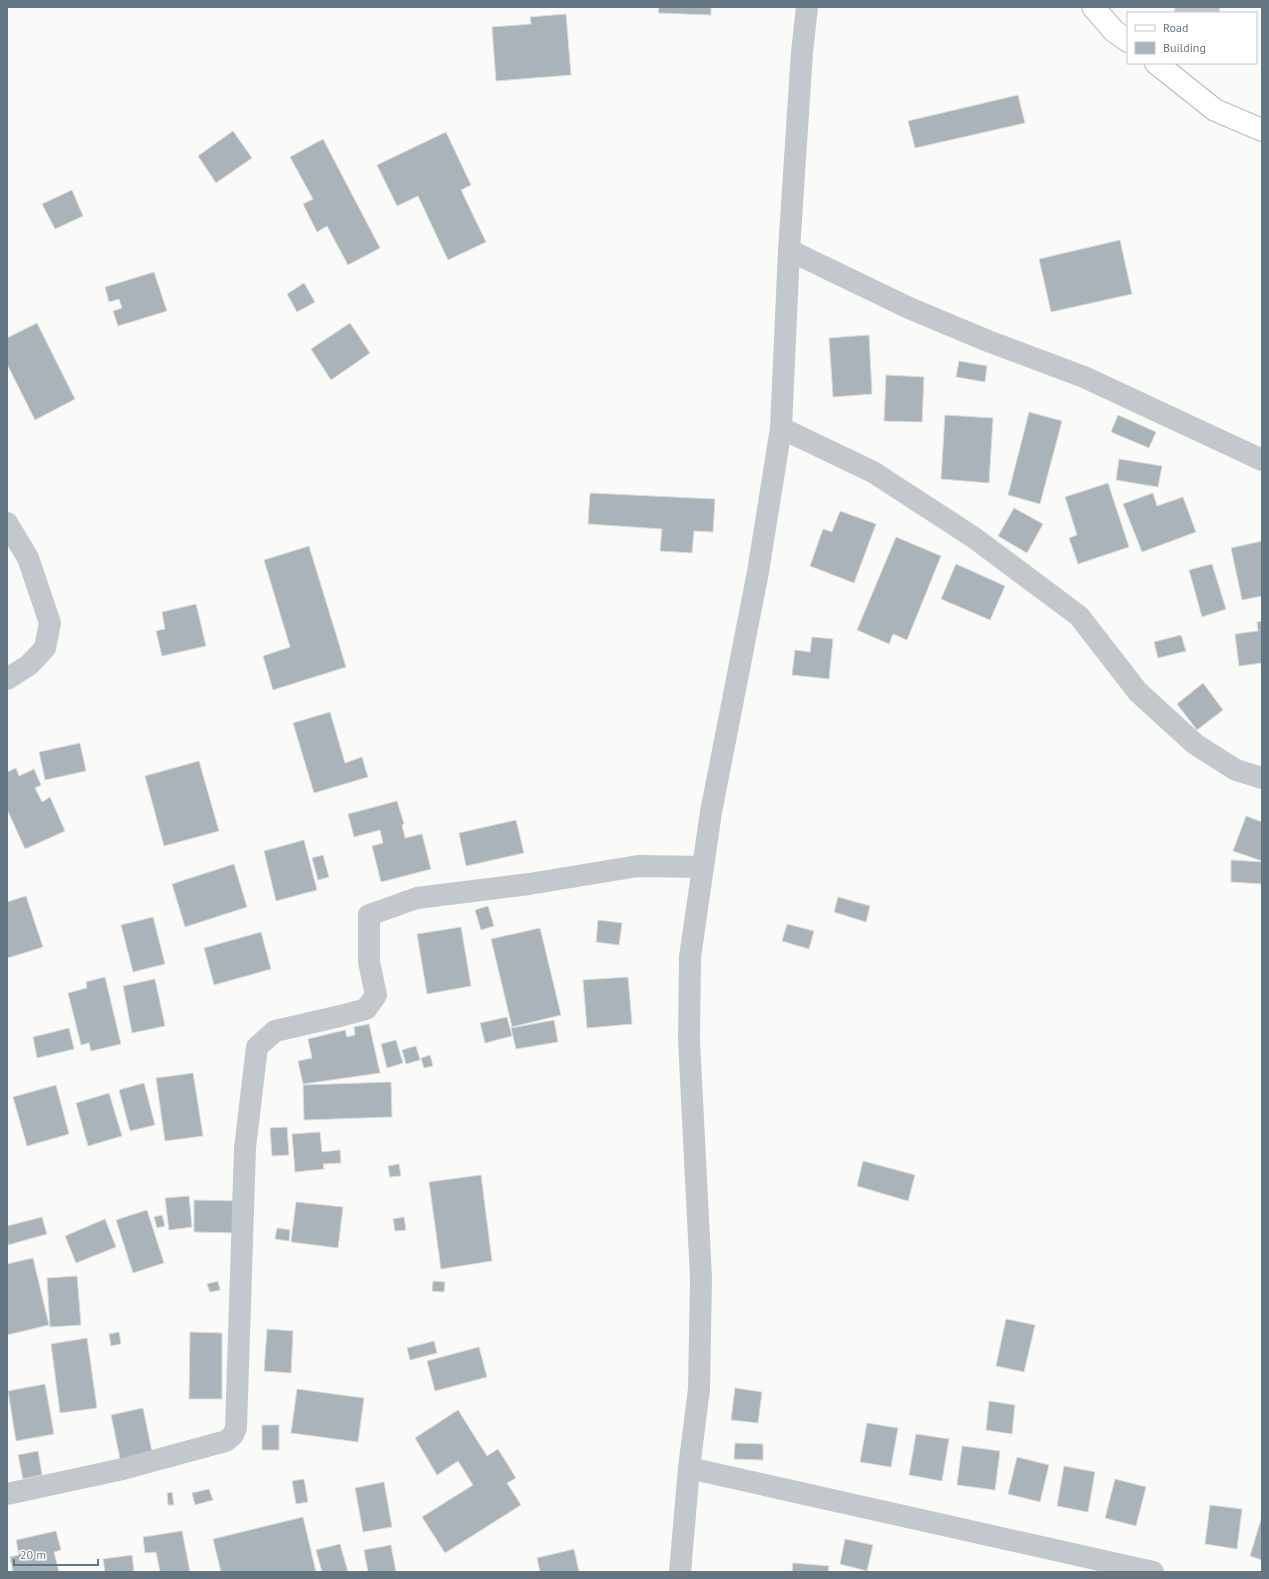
<svg xmlns="http://www.w3.org/2000/svg" width="1269" height="1579" font-family="'PT Sans',sans-serif">
<style>
.building{fill:#aab3b9;stroke:#dcdcda}
.lines{fill:none;stroke-linecap:round;stroke-linejoin:round}
.secondary-casing{stroke:#b3babf;stroke-width:24}
.street{stroke:#c3c8cc;stroke-width:22}
.secondary{stroke:#fff;stroke-width:22}
</style>
<rect width="100%" height="100%" fill="#fafaf8"/>
<g class="building">
<path d="M659 7H711V15L658 13Z"/>
<path d="M566 14 571 75 496 81 492 27 531 24 530 17Z"/>
<path d="M1018 95 1025 123 915 148 908 121Z"/>
<path d="M233 131 252 158 216 183 198 156Z"/>
<path d="M446 132 471 185 461 190 486 242 448 260 418 196 397 206 377 165Z"/>
<path d="M323 139 380 248 348 265 327 226 317 232 303 204 313 199 290 157Z"/>
<path d="M72 190 83 216 55 229 42 204Z"/>
<path d="M1120 240 1132 294 1051 312 1039 259Z"/>
<path d="M154 272 167 311 118 326 113 311 122 308 119 299 109 302 105 287Z"/>
<path d="M304 283 315 302 297 312 287 294Z"/>
<path d="M37 323 75 399 35 420 7 364V338Z"/>
<path d="M350 323 370 353 331 380 311 349Z"/>
<path d="M869 335 872 394 833 397 829 338Z"/>
<path d="M959 361 987 366 985 382 956 377Z"/>
<path d="M886 375 924 377 922 422 884 421Z"/>
<path d="M1029 412 1062 421 1040 504 1008 495Z"/>
<path d="M945 415 993 418 989 483 941 479Z"/>
<path d="M1118 415 1156 432 1149 448 1111 432Z"/>
<path d="M1119 459 1162 466 1158 487 1116 480Z"/>
<path d="M1108 483 1129 547 1078 564 1069 538 1077 535 1065 497Z"/>
<path d="M590 493 715 499 713 532 694 531 692 553 660 551 662 529 588 524Z"/>
<path d="M1153 493 1157 506 1183 497 1196 532 1142 552 1123 504Z"/>
<path d="M1014 508 1043 524 1027 553 998 536Z"/>
<path d="M840 511 876 524 854 583 810 566 823 529 832 532Z"/>
<path d="M896 537 941 556 907 640 893 634 889 644 857 630Z"/>
<path d="M1262 541V596L1242 600 1231 548Z"/>
<path d="M309 546 346 667 273 690 263 656 290 647 264 560Z"/>
<path d="M956 564 1005 586 990 620 941 599Z"/>
<path d="M1212 564 1226 609 1202 617 1189 570Z"/>
<path d="M196 604 206 646 162 656 156 631 165 629 162 612Z"/>
<path d="M1262 621V663L1239 666 1235 634 1258 631 1257 622Z"/>
<path d="M1181 635 1186 651 1158 658 1154 642Z"/>
<path d="M812 637 833 639 829 679 792 675 795 650 810 652Z"/>
<path d="M1203 683 1223 710 1197 730 1177 704Z"/>
<path d="M330 712 345 763 362 757 368 777 314 793 293 723Z"/>
<path d="M80 743 86 771 45 780 39 752Z"/>
<path d="M199 761 219 831 164 846 145 776Z"/>
<path d="M16 768 19 776 34 769 41 785 35 788 42 802 50 797 65 831 25 849 7 809V772Z"/>
<path d="M397 801 404 824 402 825 405 838 422 834 431 869 381 882 372 846 383 843 380 830 354 837 348 814Z"/>
<path d="M1246 816 1262 822V861L1233 851Z"/>
<path d="M516 820 524 853 466 866 459 833Z"/>
<path d="M304 840 317 890 276 901 264 851Z"/>
<path d="M323 855 329 877 318 880 312 858Z"/>
<path d="M1231 860 1262 862V884L1231 882Z"/>
<path d="M234 864 247 907 185 927 172 884Z"/>
<path d="M26 896 43 947 8 958 7 955V902Z"/>
<path d="M838 897 870 906 866 922 834 912Z"/>
<path d="M488 906 494 926 481 930 475 910Z"/>
<path d="M153 917 165 964 133 972 121 925Z"/>
<path d="M598 920 622 923 619 945 596 942Z"/>
<path d="M787 924 814 931 809 949 782 941Z"/>
<path d="M461 927 471 986 427 994 417 934Z"/>
<path d="M540 928 561 1015 512 1027 491 939Z"/>
<path d="M261 932 271 969 214 985 204 948Z"/>
<path d="M105 977 121 1044 91 1051 89 1043 81 1045 68 993 87 988 86 982Z"/>
<path d="M628 977 632 1024 587 1028 583 980Z"/>
<path d="M155 979 165 1026 132 1033 123 986Z"/>
<path d="M507 1017 512 1036 485 1043 480 1023Z"/>
<path d="M554 1020 558 1042 516 1049 511 1028Z"/>
<path d="M369 1024 380 1073 303 1084 298 1061 312 1058 308 1039 345 1030 347 1037 355 1035 354 1027Z"/>
<path d="M69 1028 74 1049 37 1058 33 1037Z"/>
<path d="M396 1040 403 1063 387 1068 381 1044Z"/>
<path d="M416 1046 420 1060 406 1064 402 1050Z"/>
<path d="M430 1055 433 1066 424 1068 421 1058Z"/>
<path d="M193 1073 203 1136 165 1141 156 1078Z"/>
<path d="M391 1082 392 1117 304 1120 303 1085Z"/>
<path d="M144 1083 155 1125 130 1131 119 1090Z"/>
<path d="M56 1085 69 1134 27 1146 13 1097Z"/>
<path d="M109 1093 122 1136 88 1146 76 1103Z"/>
<path d="M287 1127 289 1155 272 1156 270 1128Z"/>
<path d="M320 1132 322 1152 340 1150 341 1163 323 1164 324 1169 295 1172 292 1134Z"/>
<path d="M863 1161 915 1175 908 1201 857 1186Z"/>
<path d="M399 1164 401 1176 390 1177 388 1166Z"/>
<path d="M481 1175 492 1261 441 1269 429 1182Z"/>
<path d="M189 1196 192 1227 169 1230 165 1198Z"/>
<path d="M194 1200 238 1201V1233L194 1232Z"/>
<path d="M296 1202 343 1207 338 1248 291 1242Z"/>
<path d="M147 1210 164 1263 133 1273 116 1220Z"/>
<path d="M162 1215 165 1226 157 1228 154 1217Z"/>
<path d="M42 1217 47 1234 8 1245 7 1226Z"/>
<path d="M404 1217 406 1230 395 1231 393 1219Z"/>
<path d="M105 1219 116 1247 76 1263 65 1236Z"/>
<path d="M277 1228 290 1230 289 1241 275 1239Z"/>
<path d="M33 1258 49 1325 7 1335V1264Z"/>
<path d="M77 1276 81 1325 50 1327 47 1278Z"/>
<path d="M218 1281 220 1290 210 1292 207 1284Z"/>
<path d="M433 1281 445 1282 444 1292 432 1291Z"/>
<path d="M1006 1319 1035 1325 1024 1372 996 1366Z"/>
<path d="M267 1329 293 1331 291 1373 264 1371Z"/>
<path d="M119 1332 121 1344 111 1346 109 1334Z"/>
<path d="M190 1332 222 1333V1399H189Z"/>
<path d="M87 1338 97 1408 60 1413 51 1344Z"/>
<path d="M434 1341 437 1353 410 1360 407 1348Z"/>
<path d="M479 1347 487 1377 435 1391 427 1361Z"/>
<path d="M45 1384 54 1434 16 1441 8 1391Z"/>
<path d="M735 1388 762 1392 758 1423 731 1420Z"/>
<path d="M297 1389 364 1398 358 1442 291 1433Z"/>
<path d="M989 1401 1015 1405 1012 1434 986 1430Z"/>
<path d="M143 1408 153 1457 121 1463 111 1415Z"/>
<path d="M458 1410 487 1456 498 1449 516 1478 507 1483 521 1505 445 1553 422 1517 473 1485 458 1461 437 1475 415 1438Z"/>
<path d="M867 1423 898 1428 891 1467 860 1462Z"/>
<rect x="262" y="1425" width="17" height="25"/>
<path d="M916 1434 949 1439 942 1481 909 1475Z"/>
<path d="M735 1443 763 1444V1460L734 1459Z"/>
<path d="M962 1446 1000 1451 995 1490 957 1485Z"/>
<path d="M38 1451 42 1475 23 1479 18 1455Z"/>
<path d="M1017 1457 1049 1465 1040 1502 1008 1494Z"/>
<path d="M1064 1466 1095 1472 1088 1512 1057 1506Z"/>
<path d="M304 1479 308 1502 296 1504 292 1481Z"/>
<path d="M1115 1479 1146 1487 1136 1526 1105 1518Z"/>
<path d="M384 1482 392 1527 363 1532 355 1488Z"/>
<path d="M209 1489 213 1500 195 1505 192 1493Z"/>
<path d="M172 1492 174 1505H168L167 1493Z"/>
<path d="M1210 1505 1242 1509 1237 1549 1205 1544Z"/>
<path d="M1262 1516V1560L1250 1556Z"/>
<path d="M303 1517 316 1572H221L213 1539Z"/>
<path d="M56 1531 61 1550 54 1552 59 1572H13L10 1557 19 1555 16 1540Z"/>
<path d="M182 1531 190 1572H160L156 1552 145 1553 143 1537Z"/>
<path d="M845 1539 873 1545 867 1571 840 1564Z"/>
<path d="M340 1544 348 1572H322L316 1550Z"/>
<path d="M391 1545 396 1572H368L364 1550Z"/>
<path d="M574 1549 579 1572H540L537 1558Z"/>
<path d="M132 1555 134 1572H105L103 1559Z"/>
<path d="M793 1563 829 1566 828 1572H792Z"/>
</g>
<g class="lines">
<defs>
<g id="secondary">
<path d="M1093 7 1114 31 1128 41"/>
<path d="M1156 63 1215 110 1262 130"/>
</g>
</defs>
<use href="#secondary" class="secondary-casing"/>
<g class="street">
<path d="M1185 13 1209 7"/>
<path d="M789 250 909 308 988 341 1084 377 1262 460"/>
<path d="M781 428 873 472 973 537 1079 616 1138 692 1195 744 1236 770 1262 778"/>
<path d="M7 523 28 558 50 623 45 648 29 665 7 679"/>
<path d="M689 1468 1153 1572"/>
<path d="M7 1494 123 1469 226 1441 233 1435 236 1428 245 1148 257 1047 275 1031 340 1016 366 1009 376 995 369 962V915L417 898 529 884 638 866 703 867"/>
<path d="M680 1572 689 1468 699 1389 701 1278 689 1040 690 957 711 812 758 572 781 428 789 250 802 52 807 7"/>
</g>
<use href="#secondary" class="secondary"/>
</g>
<rect width="1269" height="1579" fill="none" stroke="#657683" stroke-width="16"/>
<rect x="1127" y="12" width="130" height="52" fill="#ffffff" stroke="#c1c8cd"/>
<rect x="1135" y="25" width="20" height="6" fill="#ffffff" stroke="#c1c8cd"/>
<text x="1163" y="32" font-size="12" fill="#657683">Road</text>
<rect x="1135" y="42" width="20" height="12" fill="#aab3b9" stroke="#c1c8cd"/>
<text x="1163" y="52" font-size="12" fill="#657683">Building</text>
<path d="M14 1559v6h84v-6" fill="none" stroke="#657683" stroke-width="2"/>
<text x="20" y="1559" font-size="12" fill="#657683" stroke="#ffffff" stroke-width="3" paint-order="stroke">20 m</text>
</svg>
